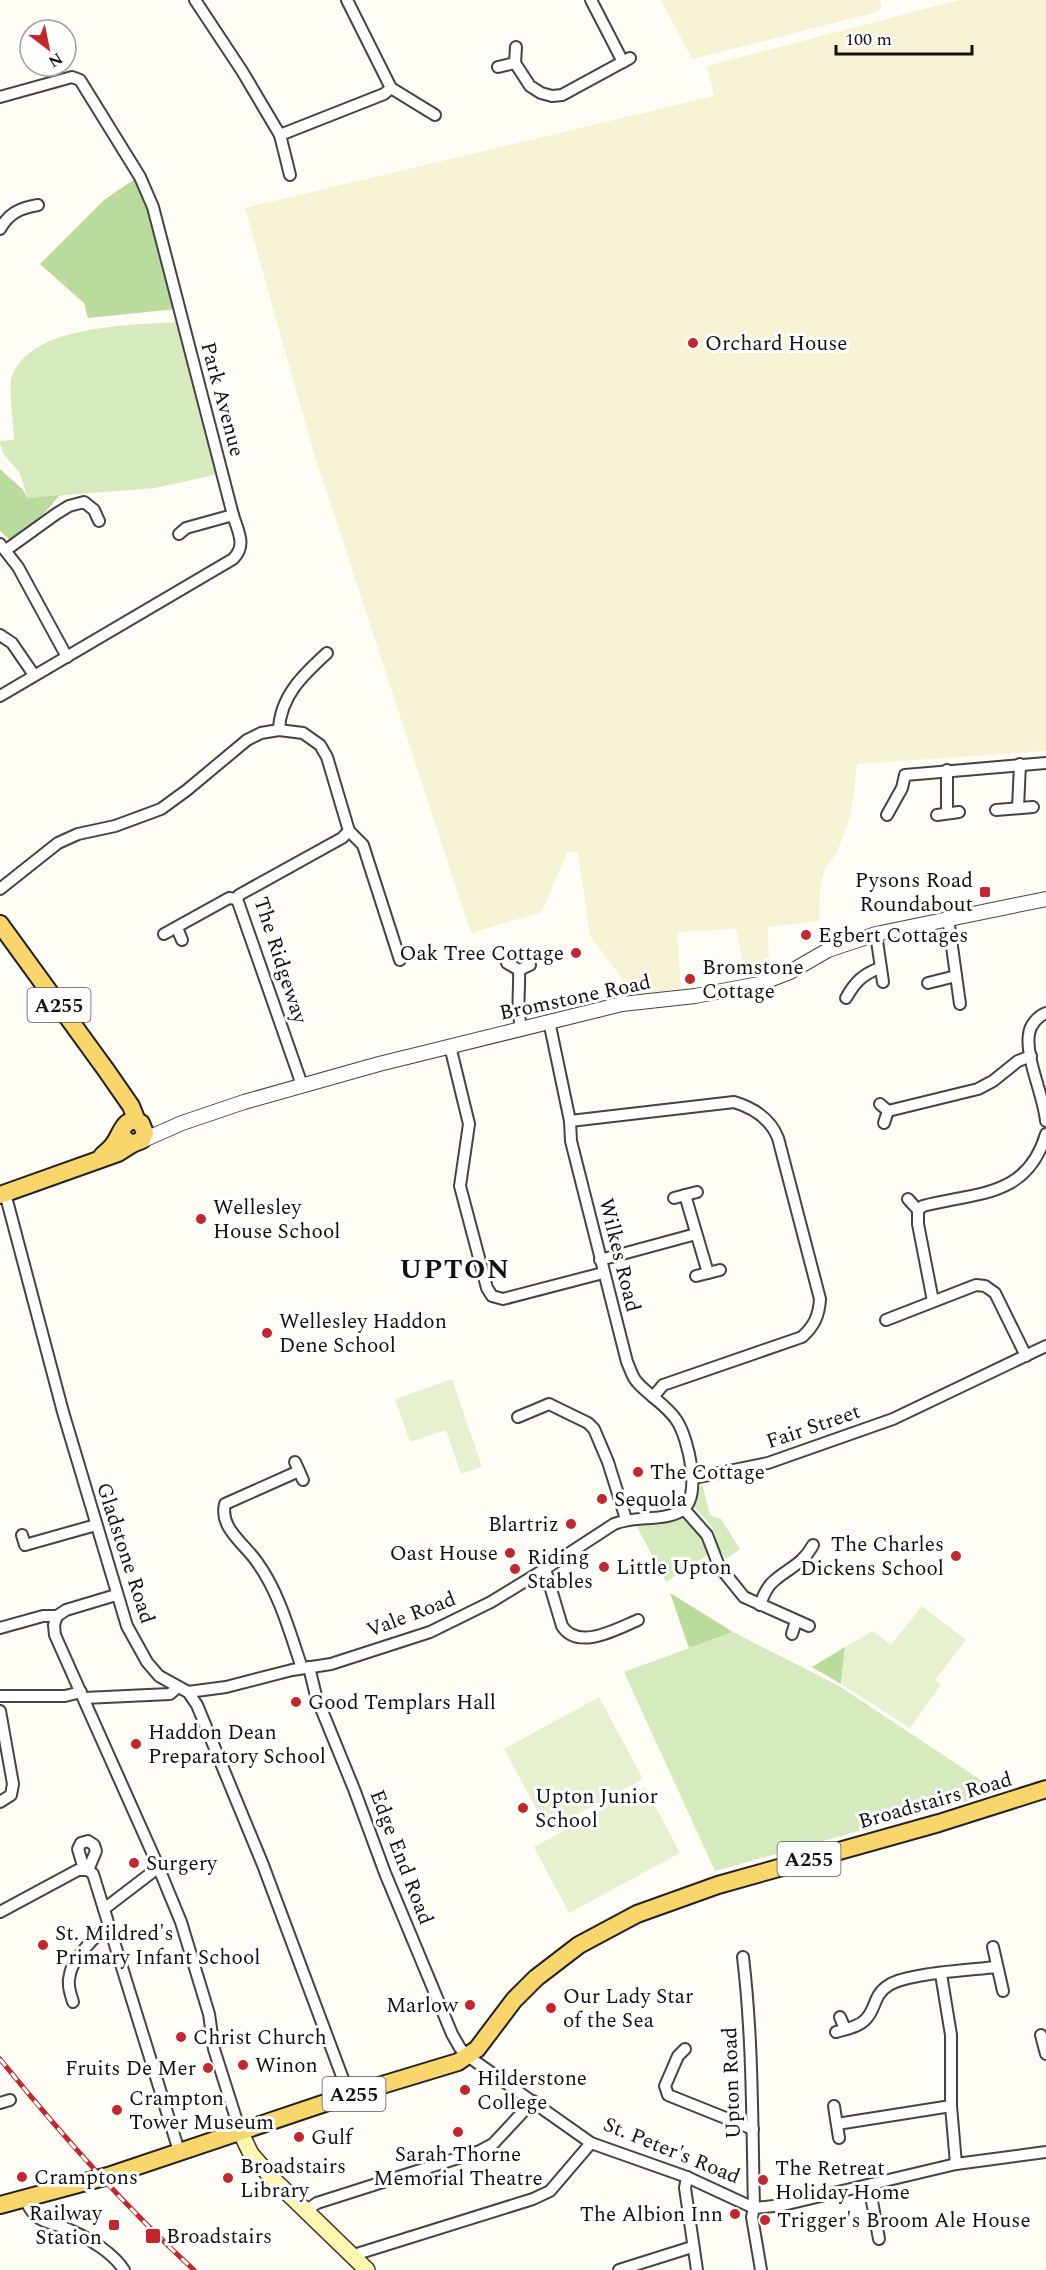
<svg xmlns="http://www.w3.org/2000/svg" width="1046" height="2270" font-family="Spectral,serif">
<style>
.farmland{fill:#f6f3d4}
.green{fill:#d5ebbd}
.forest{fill:#b9dc9c}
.pitch{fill:#e6f2cf}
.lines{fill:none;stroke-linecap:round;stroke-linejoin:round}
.minor-casing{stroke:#444;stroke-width:14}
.tertiary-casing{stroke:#444;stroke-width:16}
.secondary-casing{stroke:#333;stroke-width:18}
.primary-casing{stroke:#222;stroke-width:20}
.minor{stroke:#fff;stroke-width:10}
.tertiary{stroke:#fff;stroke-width:14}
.secondary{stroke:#fff6b0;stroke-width:15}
.primary{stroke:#f9d66b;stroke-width:16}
.rail-casing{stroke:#c4262e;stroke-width:5}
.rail{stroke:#fff;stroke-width:3;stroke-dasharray:9;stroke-linecap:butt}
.poi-dot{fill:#c4262e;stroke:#fff;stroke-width:2}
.labels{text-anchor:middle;stroke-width:6;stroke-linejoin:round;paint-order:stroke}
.shield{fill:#fff;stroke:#585858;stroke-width:1.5}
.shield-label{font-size:20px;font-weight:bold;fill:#111}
.poi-label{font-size:21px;fill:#111;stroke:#fff;text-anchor:start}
.street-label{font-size:21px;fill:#111;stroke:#fff}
.district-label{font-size:27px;font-weight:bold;letter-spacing:1.5px;fill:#111;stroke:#fff}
</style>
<rect width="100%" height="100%" fill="#fffdf5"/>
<g class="farmland">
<path d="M661 0H880L882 8 873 13 692 59Z"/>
<path d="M959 0H1046V751L857 764 851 815 837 852 824 871 820 887 819 921 768 927 769 970 746 975 736 929 677 932 681 988 635 996 590 936 578 852H567L542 912 471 933 312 447 245 208 714 96 707 66Z"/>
</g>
<g class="green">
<path d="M179 322 219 474 155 488 28 498C25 490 23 482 20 474 13 462 1 457 0 441L14 440C14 428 8 385 12 376 32 324 133 325 179 322Z"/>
<path d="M702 1483 710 1515 721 1519 740 1549 726 1559C723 1555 720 1550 718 1546 716 1540 716 1534 712 1528 697 1503 687 1517 702 1483Z"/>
<path d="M678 1518C696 1522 702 1539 707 1555L666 1582 636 1525H659Z"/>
<path d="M733 1632 839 1686 999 1792 715 1871 624 1672Z"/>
</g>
<g class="forest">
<path d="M135 179 148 209 176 309 88 318 84 303 40 264 104 200Z"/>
<path d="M0 469 22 489 28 498 60 495 39 519 11 541 0 531Z"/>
<path d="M670 1593 733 1632 689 1648Z"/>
<path d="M845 1647 841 1684 812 1667Z"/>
</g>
<g class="pitch">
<path d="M452 1379 482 1467 461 1474 446 1430 410 1442 395 1399Z"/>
<path d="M922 1606 966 1640 935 1680 941 1685 910 1728 841 1684 845 1647 873 1631 891 1645Z"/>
<path d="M599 1697 643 1779 548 1830 504 1749Z"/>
<path d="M645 1787 680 1853 569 1913 534 1847Z"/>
</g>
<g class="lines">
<defs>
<g id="minor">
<path d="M195 0 242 71 280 135 384 94 391 88 347 0"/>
<path d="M591 0 623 62"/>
<path d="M516 47 515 63 530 86 541 93 552 96 562 95 630 58"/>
<path d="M498 67 515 63"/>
<path d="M391 88 435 115"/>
<path d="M0 97 72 77 80 80 140 177 153 207 233 515C238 532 247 545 233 559L0 696"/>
<path d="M280 135 290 175"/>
<path d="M0 229C9 213 20 208 38 205"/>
<path d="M179 534 186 528 233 515"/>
<path d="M0 544 18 567 67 657"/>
<path d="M6 550 56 514 69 506 84 502 94 510 99 521"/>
<path d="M0 635 12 643 34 675"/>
<path d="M279 730C280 696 304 674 327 653"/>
<path d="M1018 808 1020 764"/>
<path d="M996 810 1033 807"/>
<path d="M947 813V770"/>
<path d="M887 815 902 788 905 775 1046 763"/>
<path d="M937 815 959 812"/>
<path d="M349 831 363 845 400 960"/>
<path d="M0 889 58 843 78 834 115 826 161 809 187 790 247 740 261 733 279 730 303 733 320 745 327 757 349 831 342 838 239 895 237 899 302 1085"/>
<path d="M948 918 960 1004"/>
<path d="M177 928 182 940"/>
<path d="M164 934 229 898 237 899"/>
<path d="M876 934 883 982"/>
<path d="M507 963 519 970 530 965"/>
<path d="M519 970C520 992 516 1006 521 1027"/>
<path d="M928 983 956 976"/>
<path d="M846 998C855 982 863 974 880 968"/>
<path d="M1046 1013C1038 1016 1030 1025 1029 1034 1025 1058 1044 1096 1046 1121"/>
<path d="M450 1046 469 1124 460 1186 487 1288 492 1296 503 1299 603 1273"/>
<path d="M880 1104 888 1111 884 1123"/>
<path d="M888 1111 978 1089 993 1081 1018 1061 1031 1056"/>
<path d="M570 1121 734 1102C754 1108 770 1118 778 1138L820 1299C819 1316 814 1326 802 1337L663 1385 653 1397"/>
<path d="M5 1193 63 1412 127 1626 147 1662 159 1676 188 1692 197 1705 263 1865 349 2095"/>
<path d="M685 1195 708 1273"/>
<path d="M674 1198 697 1192"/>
<path d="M908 1199 918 1210"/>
<path d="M600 1260 696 1234"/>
<path d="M696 1276 720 1270"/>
<path d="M933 1301 918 1224V1210L923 1206C977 1192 1027 1198 1046 1134"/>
<path d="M886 1320 976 1285 985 1286 995 1293 1026 1356"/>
<path d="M518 1417 549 1404 588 1423 594 1429 608 1462 626 1519"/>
<path d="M295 1462 303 1480"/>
<path d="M299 1471 225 1504C219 1528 244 1543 257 1562 279 1592 290 1633 302 1668"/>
<path d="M694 1478 768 1463 893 1419 1046 1346"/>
<path d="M684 1509 707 1535 719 1566 744 1597 809 1626"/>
<path d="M22 1535 25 1545 96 1525"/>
<path d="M545 1569 562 1626C578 1651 617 1629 638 1620"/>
<path d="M760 1605C763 1596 767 1586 775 1580 790 1567 802 1565 813 1545"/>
<path d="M57 1616 54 1625 55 1635 155 1859 181 1922 209 2014 214 2049 240 2131"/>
<path d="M0 1628 43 1616H57L66 1610 116 1595"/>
<path d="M792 1634 796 1621"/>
<path d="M309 1667 316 1696 354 1789 385 1873 452 2034 460 2048 469 2057 591 2143 687 2177 754 2208 783 2205 956 2164 1046 2152"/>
<path d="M188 1692 226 1687 292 1670 331 1664 430 1632 491 1602 545 1569 614 1524C635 1515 661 1522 681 1511 703 1498 688 1438 677 1421 667 1405 649 1396 637 1382 632 1377 630 1368 627 1362L571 1141 570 1121 549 1021"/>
<path d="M0 1696H65L81 1692"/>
<path d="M84 1698 170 1694 178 1687"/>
<path d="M0 1711 13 1784 11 1795 0 1802"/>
<path d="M84 1869 78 1849 81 1843 88 1841 94 1845 96 1851 88 1870"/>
<path d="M104 1909 159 1867"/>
<path d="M0 1912 78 1870H88L93 1874 179 2151"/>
<path d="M993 1947 1003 1991"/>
<path d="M743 1957C753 2040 752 2125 754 2208L752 2217 761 2270"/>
<path d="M941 1974 951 2035V2106L956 2164"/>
<path d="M73 2002C70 1992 67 1984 70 1974 72 1961 97 1932 109 1927"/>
<path d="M840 2017 845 2029"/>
<path d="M836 2032C846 2029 859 2027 866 2019 877 2007 873 1995 889 1985 908 1973 972 1970 996 1967"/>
<path d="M1041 2035 1046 2054"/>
<path d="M685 2049 678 2056 665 2086 668 2095 753 2129"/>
<path d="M0 2103 10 2100"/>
<path d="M834 2106 839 2138"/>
<path d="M837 2124 951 2106"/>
<path d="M687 2177 685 2188 697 2270"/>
<path d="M869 2185 879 2239"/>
<path d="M25 2198C35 2226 50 2220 72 2231 90 2239 113 2253 124 2270"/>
<path d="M305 2211 317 2203 480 2151 493 2144 533 2101"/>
<path d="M354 2257 360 2253 533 2199 550 2191 591 2143"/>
<path d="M619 2270 692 2247"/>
</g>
<path id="tertiary" d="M139 1142 182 1123 244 1102 379 1064 622 1004 695 996 759 984 790 972 828 950 876 934 1046 899"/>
<path id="secondary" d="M240 2131 251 2154 271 2177 367 2270"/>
<g id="primary">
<path d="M0 924 106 1070 131 1106 137 1121"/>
<path d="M102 1156C106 1152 110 1149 113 1145 122 1134 123 1115 141 1123L145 1133 142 1140 132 1144 123 1138 122 1131"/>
<path d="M0 1195 118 1153 132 1144"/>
<path d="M0 2205 108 2176 349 2095 458 2062 477 2049 514 2000 536 1978 579 1945 637 1914 718 1885 939 1823 1046 1789"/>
</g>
</defs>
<use href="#minor" class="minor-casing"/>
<use href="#tertiary" class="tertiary-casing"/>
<use href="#secondary" class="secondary-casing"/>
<use href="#primary" class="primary-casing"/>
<use href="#minor" class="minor"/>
<use href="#tertiary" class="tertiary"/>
<use href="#secondary" class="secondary"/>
<use href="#primary" class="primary"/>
<defs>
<path id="rail" d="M0 2059C60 2133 123 2205 194 2270"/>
</defs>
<use href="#rail" class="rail-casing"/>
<use href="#rail" class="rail"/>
</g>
<g class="poi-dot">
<circle cx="693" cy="343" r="6"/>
<rect x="979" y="886" width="12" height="12" rx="3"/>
<circle cx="806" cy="935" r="6"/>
<circle cx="576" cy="953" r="6"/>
<circle cx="690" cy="979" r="6"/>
<circle cx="201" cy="1219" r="6"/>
<circle cx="267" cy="1333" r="6"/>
<circle cx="638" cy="1472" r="6"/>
<circle cx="602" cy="1499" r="6"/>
<circle cx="571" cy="1524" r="6"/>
<circle cx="510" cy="1553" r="6"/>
<circle cx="956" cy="1556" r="6"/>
<circle cx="604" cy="1567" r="6"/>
<circle cx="515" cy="1569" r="6"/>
<circle cx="296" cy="1702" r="6"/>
<circle cx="136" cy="1744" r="6"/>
<circle cx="523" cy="1808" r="6"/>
<circle cx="134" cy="1863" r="6"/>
<circle cx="43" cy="1945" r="6"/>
<circle cx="470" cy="2005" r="6"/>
<circle cx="551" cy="2008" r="6"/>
<circle cx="181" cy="2037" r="6"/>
<circle cx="243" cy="2065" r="6"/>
<circle cx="208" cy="2068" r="6"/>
<circle cx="465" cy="2090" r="6"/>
<circle cx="117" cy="2110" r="6"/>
<circle cx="458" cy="2132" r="6"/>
<circle cx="299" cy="2137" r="6"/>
<circle cx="22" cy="2177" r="6"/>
<circle cx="228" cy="2178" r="6"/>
<circle cx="763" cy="2180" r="6"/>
<circle cx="735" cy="2214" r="6"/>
<circle cx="765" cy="2220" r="6"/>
<rect x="108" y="2219" width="12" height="12" rx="3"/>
<rect x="145" y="2228" width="16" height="16" rx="3"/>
</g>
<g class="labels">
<g class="shield">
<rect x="27.5" y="988" width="63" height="34" rx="4.5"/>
<rect x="777.5" y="1842" width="63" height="34" rx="4.5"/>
<rect x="322.5" y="2077" width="63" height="34" rx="4.5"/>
</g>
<g class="shield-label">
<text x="59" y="1012">A255</text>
<text x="809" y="1866">A255</text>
<text x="354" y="2101">A255</text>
</g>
<g class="poi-label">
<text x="705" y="350">Orchard House</text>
<text x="973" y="887" text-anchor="end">Pysons Road<tspan x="973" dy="24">Roundabout</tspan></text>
<text x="818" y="942">Egbert Cottages</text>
<text x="564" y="960" text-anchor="end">Oak Tree Cottage</text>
<text x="702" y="974">Bromstone<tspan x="702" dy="24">Cottage</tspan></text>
<text x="213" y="1214">Wellesley<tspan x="213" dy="24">House School</tspan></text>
<text x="279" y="1328">Wellesley Haddon<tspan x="279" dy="24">Dene School</tspan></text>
<text x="650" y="1479">The Cottage</text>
<text x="614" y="1506">Sequola</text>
<text x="559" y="1531" text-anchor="end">Blartriz</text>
<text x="944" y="1551" text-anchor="end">The Charles<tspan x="944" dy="24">Dickens School</tspan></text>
<text x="498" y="1560" text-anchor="end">Oast House</text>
<text x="527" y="1564">Riding<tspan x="527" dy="24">Stables</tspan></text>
<text x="616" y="1574">Little Upton</text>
<text x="308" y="1709">Good Templars Hall</text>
<text x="148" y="1739">Haddon Dean<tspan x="148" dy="24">Preparatory School</tspan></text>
<text x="535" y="1803">Upton Junior<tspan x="535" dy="24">School</tspan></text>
<text x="146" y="1870">Surgery</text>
<text x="55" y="1940">St. Mildred's<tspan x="55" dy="24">Primary Infant School</tspan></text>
<text x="563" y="2003">Our Lady Star<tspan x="563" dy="24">of the Sea</tspan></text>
<text x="458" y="2012" text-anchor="end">Marlow</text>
<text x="193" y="2044">Christ Church</text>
<text x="255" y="2072">Winon</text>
<text x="196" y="2075" text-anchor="end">Fruits De Mer</text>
<text x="477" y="2085">Hilderstone<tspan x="477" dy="24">College</tspan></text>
<text x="129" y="2105">Crampton<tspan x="129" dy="24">Tower Museum</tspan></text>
<text x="311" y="2144">Gulf</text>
<text x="458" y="2161" text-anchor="middle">Sarah Thorne<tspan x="458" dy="24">Memorial Theatre</tspan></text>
<text x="240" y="2173">Broadstairs<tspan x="240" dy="24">Library</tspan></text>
<text x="775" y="2175">The Retreat<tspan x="775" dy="24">Holiday Home</tspan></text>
<text x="34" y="2184">Cramptons</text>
<text x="102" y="2220" text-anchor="end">Railway<tspan x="102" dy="24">Station</tspan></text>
<text x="723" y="2221" text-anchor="end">The Albion Inn</text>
<text x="777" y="2227">Trigger's Broom Ale House</text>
<text x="166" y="2243">Broadstairs</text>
</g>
<g class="street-label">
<text transform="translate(223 399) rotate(75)" y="7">Park Avenue</text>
<text transform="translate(281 960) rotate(72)" y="7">The Ridgeway</text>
<text transform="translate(575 997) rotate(-12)" y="7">Bromstone Road</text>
<text transform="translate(620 1255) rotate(76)" y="7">Wilkes Road</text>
<text transform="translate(813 1426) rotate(-19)" y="7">Fair Street</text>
<text transform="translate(126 1553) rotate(72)" y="7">Gladstone Road</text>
<text transform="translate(411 1614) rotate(-21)" y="7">Vale Road</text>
<text transform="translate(935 1800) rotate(-16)" y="7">Broadstairs Road</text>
<text transform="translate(402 1857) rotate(69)" y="7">Edge End Road</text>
<text transform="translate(731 2083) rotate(-92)" y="7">Upton Road</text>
<text transform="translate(672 2150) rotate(22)" y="7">St. Peter's Road</text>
</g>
<g class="district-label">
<text x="455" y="1278">UPTON</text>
</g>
</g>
<g transform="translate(48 48) rotate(148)"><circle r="28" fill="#ffffff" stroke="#a0a0a0" stroke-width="1.5"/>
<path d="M0-4.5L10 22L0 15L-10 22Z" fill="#c4262e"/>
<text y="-9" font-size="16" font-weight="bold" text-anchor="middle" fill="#111111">N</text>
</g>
<path d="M836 45v9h136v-9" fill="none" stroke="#111111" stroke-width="3"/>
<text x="845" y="45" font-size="18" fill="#111111" stroke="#ffffff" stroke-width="4.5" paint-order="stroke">100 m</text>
</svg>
